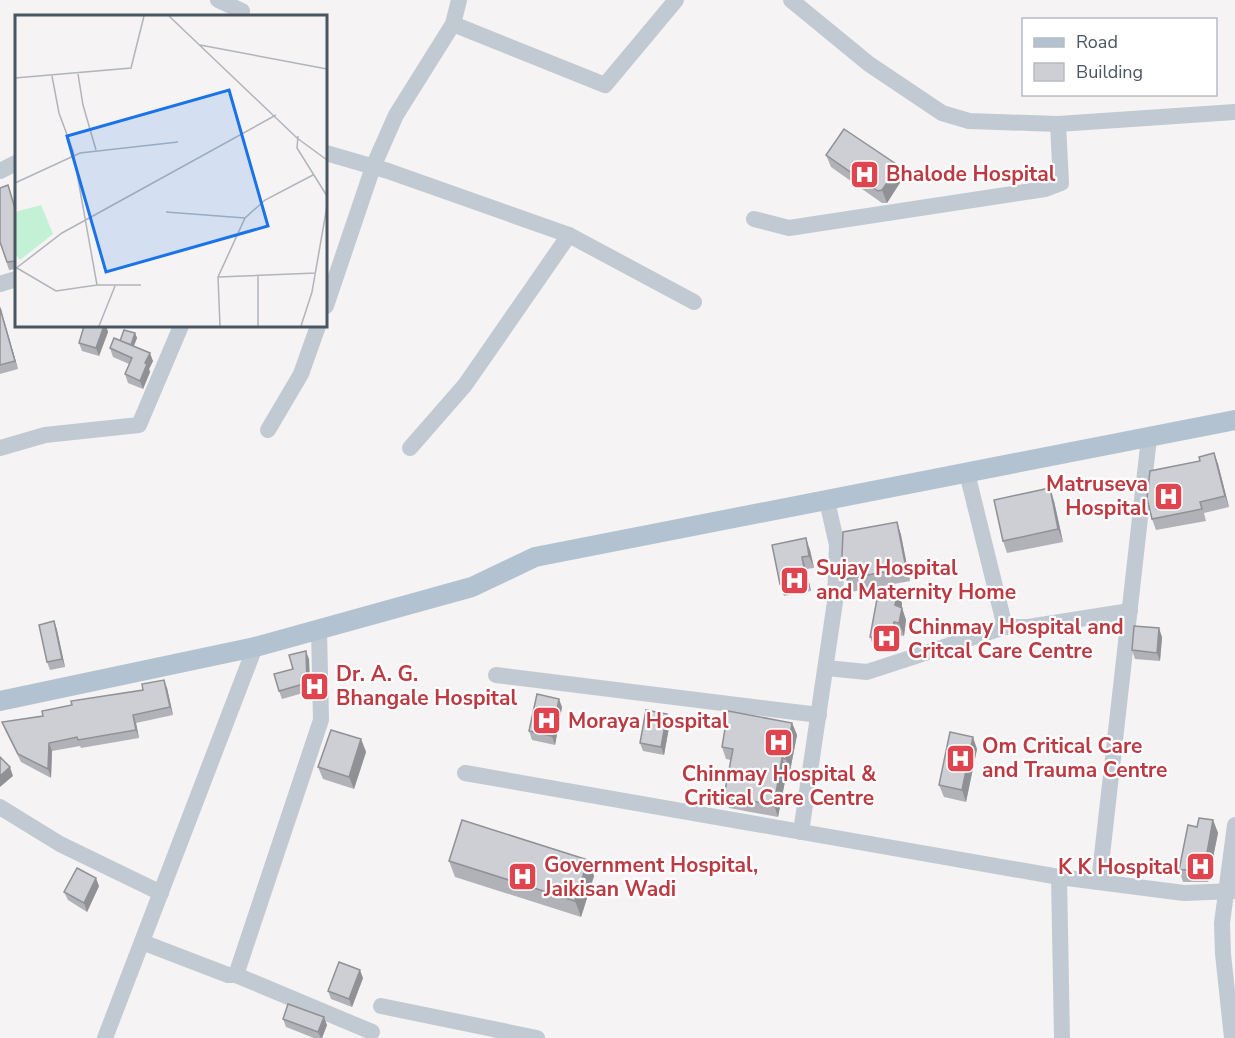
<svg xmlns="http://www.w3.org/2000/svg" width="1235" height="1038" font-family="'Nunito Sans',sans-serif">
<style>
.lines{fill:none;stroke-linecap:round;stroke-linejoin:round}
.minor{stroke:#c1cad2;stroke-width:16}
.major{stroke:#b3c2d1;stroke-width:20}
.wall{fill:#b0b2b7}
.shaded-wall{fill:#909195}
.building{fill:#cdcfd5;stroke:#909195;stroke-width:1.5}
.labels{text-anchor:middle;stroke-width:4.5;stroke-linejoin:round;paint-order:stroke}
.health-label{font-size:21px;font-weight:bold;fill:#be3a42;stroke:#fff;text-anchor:start}
.inset-road{fill:none;stroke:#b1b4b9;stroke-width:1.5}
.view{fill:#1a73e8;fill-opacity:0.15;stroke:#1a73e8;stroke-width:3}
.inset-edge{fill:none;stroke:#4a5661;stroke-width:3}
</style>
<rect width="100%" height="100%" fill="#f5f3f3"/>
<g class="lines">
<g class="minor">
<path d="M218 0 242 11"/>
<path d="M791 0 869 64 942 113 969 121 1058 124 1235 112"/>
<path d="M453 24 605 85 676 0"/>
<path d="M326 153 388 171 569 235 694 302"/>
<path d="M0 171 16 163"/>
<path d="M754 219 789 228 1045 189 1061 183 1058 124"/>
<path d="M0 284 16 279"/>
<path d="M326 306 373 167 396 115 453 24 459 0"/>
<path d="M268 430 301 374 318 326"/>
<path d="M0 448 45 435 139 425 181 326"/>
<path d="M410 448 465 385 569 235"/>
<path d="M967 473 1005 627"/>
<path d="M826 668 867 672 1005 627H1028L1130 611"/>
<path d="M496 675 819 715"/>
<path d="M465 773 1059 877 1184 893 1235 891"/>
<path d="M0 807 60 844 161 893"/>
<path d="M801 832 835 602 837 545 827 501"/>
<path d="M1059 877 1062 1038"/>
<path d="M1099 882 1149 438"/>
<path d="M142 942 228 975H236L372 1032"/>
<path d="M236 975 321 720 319 629"/>
<path d="M381 1006 537 1038"/>
<path d="M105 1038 255 647"/>
<path d="M1232 1038 1223 954 1222 923 1235 825"/>
</g>
<path class="major" d="M0 701 255 647 472 587 535 557 1235 420"/>
</g>
<g class="wall">
<path d="M826 155 899 166 903 178 887 203H882L831 167Z"/>
<path d="M16 211V269L9 270 0 242Z"/>
<path d="M0 306 18 369 0 374Z"/>
<path d="M84 326H106L108 332 99 356 82 351 79 343Z"/>
<path d="M135 333 137 338 134 346 153 361 149 369 150 372 143 389 128 383 125 374 129 364 113 357 110 348 120 341Z"/>
<path d="M1214 453 1218 464 1229 507 1204 513 1206 521 1156 530 1152 519 1200 461Z"/>
<path d="M1054 501 1063 542 1007 553 1003 541Z"/>
<path d="M897 522 901 535 910 581 851 592 846 579Z"/>
<path d="M772 545 810 550 814 568 806 569 811 591 784 596 780 584Z"/>
<path d="M898 591 902 604V608L906 620 904 636 898 635 896 651 891 650V653L875 650 870 637Z"/>
<path d="M54 621 57 630 65 667 50 670 47 662Z"/>
<path d="M1162 637 1160 661 1135 659 1132 650Z"/>
<path d="M309 659 310 691 282 699 279 691 293 669Z"/>
<path d="M167 688 173 715 136 723 139 738 81 748 80 746 52 751 51 778 21 762 5 730 2 722 43 716Z"/>
<path d="M562 707 555 745 532 740 529 731Z"/>
<path d="M667 714 670 722 664 755 643 751 640 743Z"/>
<path d="M792 723 797 735 790 771H787L778 817 729 808 724 796 731 760 726 759 722 747Z"/>
<path d="M361 739 366 752 354 789 323 779 318 767Z"/>
<path d="M977 749 966 802 944 797 939 785Z"/>
<path d="M1213 820 1218 833 1208 882H1183L1179 870 1197 827Z"/>
<path d="M588 860 594 876 581 917 455 877 449 861Z"/>
<path d="M99 886 87 912 68 900 64 892Z"/>
<path d="M363 978 352 1007 331 999 328 991Z"/>
<path d="M283 1019 327 1025 322 1038H314L286 1027Z"/>
</g>
<g class="shaded-wall">
<path d="M899 166 903 178 887 203 882 190Z"/>
<path d="M0 306 1 310 18 369 15 361Z"/>
<path d="M104 326H106L108 332 99 356 96 348Z"/>
<path d="M135 333 137 338 132 350 131 346Z"/>
<path d="M150 353 153 361 149 369 150 372 143 389 140 381 145 363Z"/>
<path d="M1214 453 1218 464 1229 507 1225 496Z"/>
<path d="M1050 488 1054 501 1063 542 1058 529Z"/>
<path d="M897 522 901 535 910 581 906 568Z"/>
<path d="M806 538 810 550 814 568 809 556Z"/>
<path d="M802 557 806 569 811 591 806 579Z"/>
<path d="M898 591 902 604 900 617 895 605Z"/>
<path d="M902 608 906 620 904 636 899 623Z"/>
<path d="M54 621 57 630 65 667 62 659Z"/>
<path d="M894 622 898 635 896 651 891 639Z"/>
<path d="M1159 628 1162 637 1160 661 1157 653Z"/>
<path d="M887 638 891 650V653L887 640Z"/>
<path d="M306 651 309 659 310 691 307 683Z"/>
<path d="M164 680 167 688 173 715 170 707Z"/>
<path d="M559 699 562 707 555 745 552 736Z"/>
<path d="M667 714 670 722 664 755 661 747Z"/>
<path d="M133 715 136 723 139 738 136 730Z"/>
<path d="M792 723 797 735 790 771 786 759Z"/>
<path d="M973 737 977 749 966 802 962 790Z"/>
<path d="M361 739 366 752 354 789 349 777Z"/>
<path d="M49 743 52 751 51 778 48 769Z"/>
<path d="M782 758 787 771 778 817 774 805Z"/>
<path d="M10 767 13 776 0 787V776Z"/>
<path d="M1213 820 1218 833 1208 882 1204 869Z"/>
<path d="M588 860 594 876 581 917 575 901Z"/>
<path d="M96 878 99 886 87 912 84 903Z"/>
<path d="M360 970 363 978 352 1007 349 999Z"/>
<path d="M324 1017 327 1025 322 1038H321L318 1032Z"/>
</g>
<g class="building">
<path d="M844 129 899 166 882 190 878 191 826 155Z"/>
<path d="M8 185 16 212V262L15 261 7 262 0 242V188Z"/>
<path d="M0 308 15 361 0 365Z"/>
<path d="M84 326H104L96 348 79 343Z"/>
<path d="M124 330 135 333 131 345 120 341Z"/>
<path d="M114 338 150 353 145 363 147 364 140 381 125 374 132 358 110 348Z"/>
<path d="M1214 453 1225 496 1200 502 1202 509 1152 519 1147 498 1150 471 1200 461 1199 457Z"/>
<path d="M1050 488 1058 529 1003 541 994 500Z"/>
<path d="M897 522 906 568 846 579 842 557 843 532Z"/>
<path d="M806 538 809 556 802 557 806 579 780 584 772 545Z"/>
<path d="M879 588 898 591 895 605 902 608 899 623 894 622 891 639 887 638V640L870 637Z"/>
<path d="M54 621 62 659 47 662 39 625Z"/>
<path d="M1134 626 1159 628 1157 653 1132 650Z"/>
<path d="M306 651 307 683 279 691 274 674 293 669 289 655Z"/>
<path d="M164 680 170 707 133 715 136 730 78 740 77 737 49 743 48 769 18 754 2 722 43 716 42 711 72 705 71 701 143 690 142 684Z"/>
<path d="M537 694 559 699 552 736 529 731Z"/>
<path d="M646 710 667 714 661 747 640 743Z"/>
<path d="M728 711 792 723 786 759 782 758 774 805 724 796 733 749 722 747Z"/>
<path d="M331 730 361 739 349 777 318 767Z"/>
<path d="M950 732 973 737 962 790 939 785Z"/>
<path d="M0 757 10 767 0 776Z"/>
<path d="M1199 818 1213 820 1204 869 1179 870 1188 825 1197 827Z"/>
<path d="M462 820 588 860 575 901 449 861Z"/>
<path d="M77 868 96 878 84 903 64 892Z"/>
<path d="M339 962 360 970 349 999 328 991Z"/>
<path d="M288 1004 324 1017 318 1032 283 1019Z"/>
</g>
<defs>
<symbol id="hospital-square" viewBox="-11 -11 22 22"><rect x="-9" y="-9" width="18" height="18" rx="4" fill="#e0444e" stroke="#fff"/><path d="M-5-5h3v3.5h4V-5h3V5h-3V1.5h-4V5h-3Z" fill="#fff"/></symbol>
</defs>
<g fill-rule="evenodd">
<use href="#hospital-square" x="848" y="158" width="33" height="33"/>
<use href="#hospital-square" x="1152" y="480" width="33" height="33"/>
<use href="#hospital-square" x="778" y="564" width="33" height="33"/>
<use href="#hospital-square" x="870" y="622" width="33" height="33"/>
<use href="#hospital-square" x="298" y="670" width="33" height="33"/>
<use href="#hospital-square" x="530" y="704" width="33" height="33"/>
<use href="#hospital-square" x="762" y="726" width="33" height="33"/>
<use href="#hospital-square" x="944" y="742" width="33" height="33"/>
<use href="#hospital-square" x="1184" y="850" width="33" height="33"/>
<use href="#hospital-square" x="506" y="860" width="33" height="33"/>
</g>
<g class="labels">
<g class="health-label">
<text x="886" y="181">Bhalode Hospital</text>
<text x="1148" y="491" text-anchor="end">Matruseva<tspan x="1148" dy="24">Hospital</tspan></text>
<text x="816" y="575">Sujay Hospital<tspan x="816" dy="24">and Maternity Home</tspan></text>
<text x="908" y="634">Chinmay Hospital and<tspan x="908" dy="24">Critcal Care Centre</tspan></text>
<text x="336" y="681">Dr. A. G.<tspan x="336" dy="24">Bhangale Hospital</tspan></text>
<text x="568" y="728">Moraya Hospital</text>
<text x="982" y="753">Om Critical Care<tspan x="982" dy="24">and Trauma Centre</tspan></text>
<text x="779" y="781" text-anchor="middle">Chinmay Hospital &amp;<tspan x="779" dy="24">Critical Care Centre</tspan></text>
<text x="544" y="872">Government Hospital,<tspan x="544" dy="24">Jaikisan Wadi</tspan></text>
<text x="1180" y="874" text-anchor="end">K K Hospital</text>
</g>
</g>
<g transform="translate(15 15)">
<rect width="312" height="312" fill="#f5f3f3"/>
<path d="M26 190 38 219 5 245 0 239V197Z" fill="#c3f1d5"/>
<path class="inset-road" d="M154 1 282 123 312 145M185 30 312 54M63 59 68 90 81 135M37 61 44 98 58 136 82 270M0 63 116 53 129 1M283 121 282 133 312 181M0 168 65 138 163 127M151 197 230 203M2 253 41 276 82 270H126M0 254 47 218 261 100M203 262 301 258M84 311 100 271M205 311 203 262 230 203 250 185 298 160M243 311V261M286 311 297 277 312 191"/>
<path class="view" d="M214 75 253 211 91 257 52 121Z"/>
<rect width="312" height="312" class="inset-edge"/>
</g>
<rect x="1022" y="18" width="195" height="78" fill="#ffffff" stroke="#b7bbc0" stroke-width="1.5"/>
<rect x="1034" y="38" width="30" height="9" fill="#b3c2d1" stroke="#b7bbc0" stroke-width="1.5"/>
<text x="1076" y="48" font-size="18" fill="#4a5661">Road</text>
<rect x="1034" y="63" width="30" height="18" fill="#cdcfd5" stroke="#b7bbc0" stroke-width="1.5"/>
<text x="1076" y="78" font-size="18" fill="#4a5661">Building</text>
</svg>
